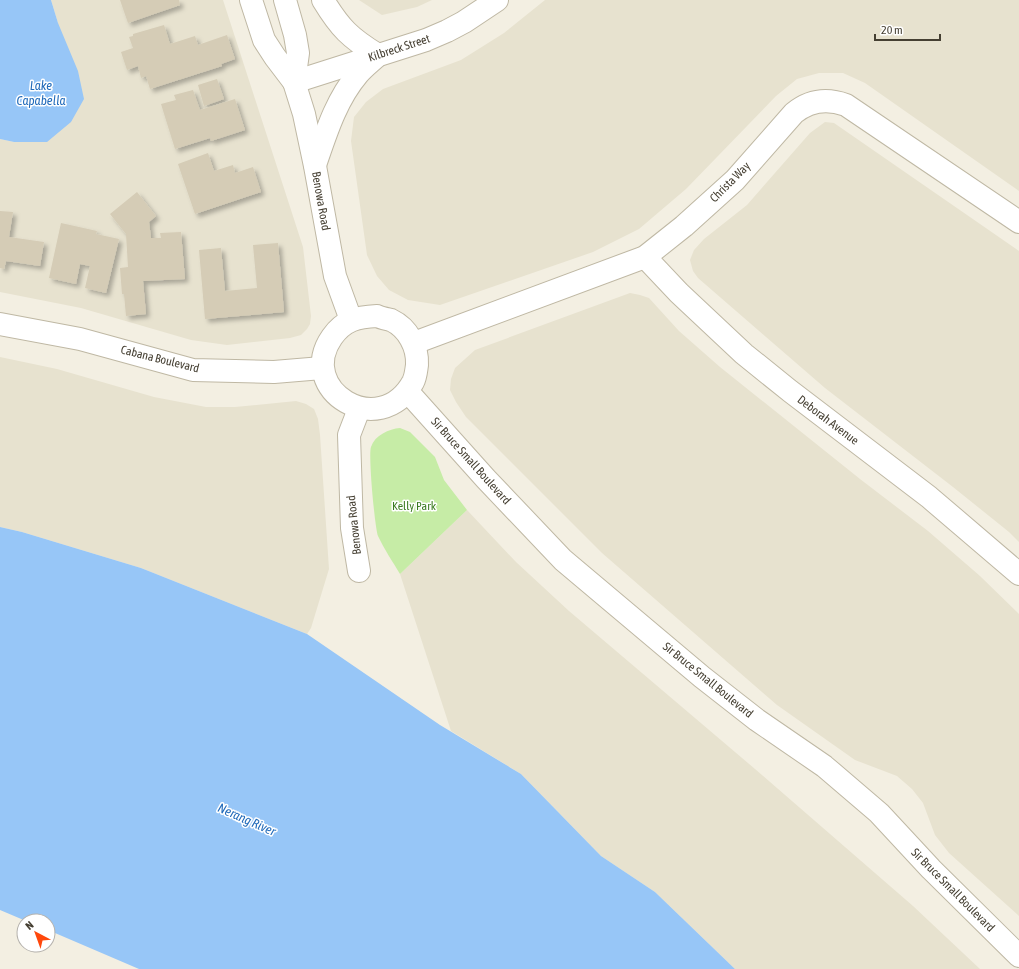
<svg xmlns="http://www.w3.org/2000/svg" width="1019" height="969" font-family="'Asap Condensed',sans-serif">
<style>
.residential{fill:#e7e2cf}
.green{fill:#c6eca6}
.water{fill:#97c6f7}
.building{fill:#d5ccb6;filter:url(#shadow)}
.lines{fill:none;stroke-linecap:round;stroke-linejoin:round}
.minor-casing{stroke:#bfb8a4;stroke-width:24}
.minor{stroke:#fff;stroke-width:22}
.labels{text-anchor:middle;stroke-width:3;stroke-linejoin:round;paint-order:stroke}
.street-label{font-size:12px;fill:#453f32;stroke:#fff}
.park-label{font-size:12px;fill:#3a7b20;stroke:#fff}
.water-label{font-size:13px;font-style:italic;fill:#226bba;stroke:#fff}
</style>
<defs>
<filter id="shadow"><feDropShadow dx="3.5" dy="3.5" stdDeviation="2" flood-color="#0004"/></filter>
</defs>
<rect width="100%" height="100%" fill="#f3efe2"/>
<g class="residential">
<path d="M51 0H223L303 247 311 316 310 324 307 329 301 335 290 338 227 345 191 340 81 308 0 292V139L14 142 58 23Z"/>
<path d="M359 0H432L417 7 382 15Z"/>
<path d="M545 0H1019V191L865 83 843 73H819L797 79 776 96 686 189 639 229 593 252 440 305 408 300 389 290 377 276 367 255 351 141 354 117 366 102 383 89 461 60 504 33Z"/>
<path d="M825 122 834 123 1019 251V542L1009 532 953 487 825 388 698 278 693 271 690 260 694 250 704 239 747 205 810 133Z"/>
<path d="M630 293 640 295 649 298 679 331 720 367 860 479 928 531 980 576 1019 614V916L949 853 935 835 923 803 912 789 897 776 855 760 777 705 602 553 466 417 456 402 450 390 451 379 455 368 475 350Z"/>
<path d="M0 357 57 369 154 397 206 407H235L296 401 306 404 314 409 318 419 320 435 329 569 311 628 307 634 141 568 22 532 0 527Z"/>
<path d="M467 510 516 562 569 611 755 769 913 906 980 969H735L655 892 601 856 521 774 451 731 400 574Z"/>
</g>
<path class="green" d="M400 428 410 432 435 457 444 480 467 510 400 574C393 562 384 549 378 536 375 529 368 455 371 447 375 435 389 429 400 428Z"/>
<g class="water">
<path d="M0 0H51L58 23 78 71 84 99 71 122 47 142H14L0 139Z"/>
<path d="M0 527 22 532 141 568 307 634 440 725 521 774 601 856 655 892 735 969H139L48 930V921H26L0 910Z"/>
</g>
<g class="building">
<path d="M120 0H179L180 5 128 23Z"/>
<path d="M164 25 170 44 195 36 198 45 227 35 235 59 221 64 222 66 150 89 146 76 141 78 138 66 127 70 121 52 133 48 129 37 133 36V34Z"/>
<path d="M217 79 224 99 204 106 198 85Z"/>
<path d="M193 90 200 110 235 99 245 130 211 141 210 138 175 149 161 104 176 100 174 95Z"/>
<path d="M208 153 214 171 233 165 235 173 253 167 261 192 195 214 178 164Z"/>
<path d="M137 192 156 216 149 222 151 238H161L160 233 181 232 185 279 143 281 146 314 126 316 124 294H122L120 268 128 267 126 234 110 214Z"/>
<path d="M0 211 13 212 9 237 44 242 40 266 6 261 4 269 0 268Z"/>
<path d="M61 223 97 231 96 234 119 239 106 293 85 288 90 266 80 264 76 284 49 278Z"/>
<path d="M278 243 284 312 205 319 199 250 221 248 225 291 257 288 253 245Z"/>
</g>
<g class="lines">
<defs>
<g id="minor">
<path d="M251 0 264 40 275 57 294 82 304 114 315 166 335 276 351 320"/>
<path d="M285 0 295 35 298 53 294 82"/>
<path d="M294 82 426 40 447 31 464 22 497 0"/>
<path d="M315 165C326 133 336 100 358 74 364 67 372 61 378 55 350 38 340 28 323 0"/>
<path d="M645 257 679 293 744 354 790 391 929 497 1019 574"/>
<path d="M377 316C381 318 387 319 391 320 408 328 418 347 417 365 416 371 416 376 413 382 380 442 295 390 332 337 344 320 357 317 377 316Z"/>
<path d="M0 324 80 339 193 370 274 372 322 368"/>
<path d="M414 343 645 257 684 226 735 180 794 113C810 100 827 98 846 105L1019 222"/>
<path d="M408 392 486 479 563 560 702 677 757 720 824 766 879 813 931 869 1019 956"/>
<path d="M359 409 349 435 352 528 359 571"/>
</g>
</defs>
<use href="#minor" class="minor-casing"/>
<use href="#minor" class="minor"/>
</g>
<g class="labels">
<g class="street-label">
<text transform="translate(399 48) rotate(-18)" y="4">Kilbreck Street</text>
<text transform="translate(730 182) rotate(-45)" y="4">Christa Way</text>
<text transform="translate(321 201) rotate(80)" y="4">Benowa Road</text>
<text transform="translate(160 359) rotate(14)" y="4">Cabana Boulevard</text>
<text transform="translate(828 420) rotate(37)" y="4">Deborah Avenue</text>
<text transform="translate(471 461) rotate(48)" y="4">Sir Bruce Small Boulevard</text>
<text transform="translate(354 525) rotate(-96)" y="4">Benowa Road</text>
<text transform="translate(708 680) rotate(39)" y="4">Sir Bruce Small Boulevard</text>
<text transform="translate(953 890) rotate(45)" y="4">Sir Bruce Small Boulevard</text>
</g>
<g class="park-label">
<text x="414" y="510">Kelly Park</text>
</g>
<g class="water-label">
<text x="41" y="90">Lake<tspan x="41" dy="15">Capabella</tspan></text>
<text transform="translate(247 819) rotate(24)" y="5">Nerang River</text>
</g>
</g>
<g transform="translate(36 933) rotate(319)"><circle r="19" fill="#ffffff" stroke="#b5b2ad"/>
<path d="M0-3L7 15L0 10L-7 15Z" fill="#ff480c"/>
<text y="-6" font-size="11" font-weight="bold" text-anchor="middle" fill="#453f32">N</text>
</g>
<path d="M875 34v6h65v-6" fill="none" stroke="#453f32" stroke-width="2"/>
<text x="881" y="34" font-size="12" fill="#453f32" stroke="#ffffff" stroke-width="3" paint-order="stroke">20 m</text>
</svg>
